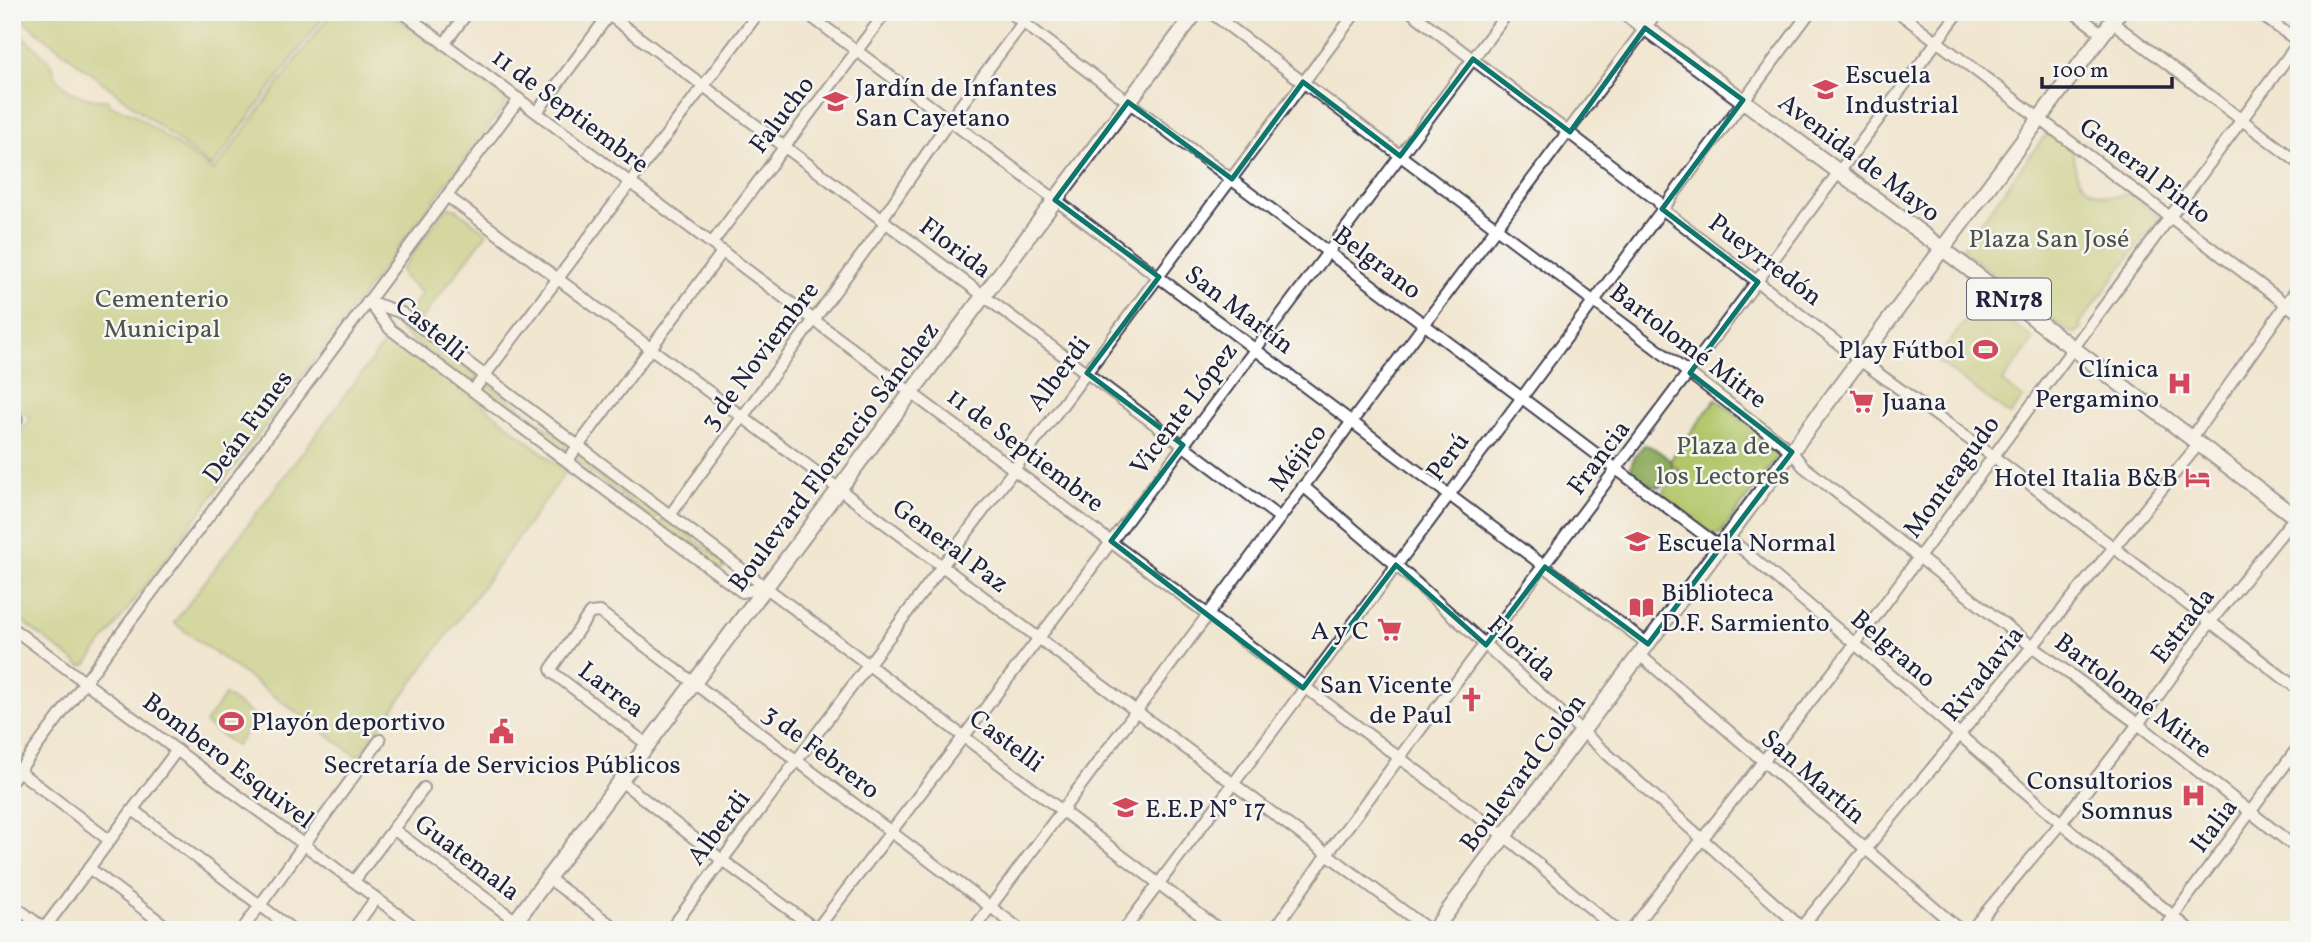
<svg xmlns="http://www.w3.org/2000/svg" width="2311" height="942" font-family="Vollkorn,serif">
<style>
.green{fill:#b3c669;stroke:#6a7452;stroke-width:2}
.forest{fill:#8eab5d;stroke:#58664c;stroke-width:2}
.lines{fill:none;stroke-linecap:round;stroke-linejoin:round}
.minor-casing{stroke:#413f51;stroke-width:14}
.major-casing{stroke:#413f51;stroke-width:18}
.minor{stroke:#fff;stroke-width:10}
.major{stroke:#fff;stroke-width:14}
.marked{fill:none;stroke:#0f766e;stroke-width:5;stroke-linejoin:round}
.labels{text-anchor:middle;stroke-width:5;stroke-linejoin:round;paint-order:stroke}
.shield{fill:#f6f6f2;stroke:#626272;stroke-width:2}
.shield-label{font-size:24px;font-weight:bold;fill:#22223b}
.poi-label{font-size:26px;fill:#22223b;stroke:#f6f6f2;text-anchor:start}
.street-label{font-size:26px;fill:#22223b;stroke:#f6f6f2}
.park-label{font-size:26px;fill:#4e5349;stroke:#f6f6f2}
</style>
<rect width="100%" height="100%" fill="#f6f6f2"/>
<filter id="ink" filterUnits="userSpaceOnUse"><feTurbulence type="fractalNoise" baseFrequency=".0143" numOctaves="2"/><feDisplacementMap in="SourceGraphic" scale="14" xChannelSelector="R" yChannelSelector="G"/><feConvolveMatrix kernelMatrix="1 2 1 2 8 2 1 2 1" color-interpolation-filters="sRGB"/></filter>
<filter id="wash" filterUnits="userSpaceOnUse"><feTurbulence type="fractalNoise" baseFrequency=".00686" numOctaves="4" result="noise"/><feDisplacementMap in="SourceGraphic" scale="28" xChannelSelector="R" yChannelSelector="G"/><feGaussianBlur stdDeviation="1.57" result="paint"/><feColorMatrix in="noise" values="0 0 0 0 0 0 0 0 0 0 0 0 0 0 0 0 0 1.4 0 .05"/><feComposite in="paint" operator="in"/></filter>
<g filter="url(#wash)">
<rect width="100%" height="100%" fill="#f1e6d0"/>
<g class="green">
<path d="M12 12H327L212 167Z"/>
<path d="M332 12H389L508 101 86 665 81 666 12 614V443L31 418 12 404V28C26 39 42 52 52 66 54 71 55 77 59 81 71 95 91 101 109 100V105L132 113 214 171Z"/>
<path d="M2049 133 2073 150C2074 156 2074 164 2076 172 2085 194 2109 201 2130 193L2160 217 2156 227 2153 225 2079 325 2082 328 2076 334 2070 332 1964 252 1962 248 2043 138Z"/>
<path d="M449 207 455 208 487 233 419 322 410 311 422 293 404 278 401 270 445 209Z"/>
<path d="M1981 300 2034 339 2002 382 2023 398 2010 415 1936 360Z"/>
<path d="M406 322 478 376 471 385 400 331 401 325Z"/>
<path d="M393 338 471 395 566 472 358 757 174 623 386 341Z"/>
<path d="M486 382 566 442 565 450 563 452 479 391Z"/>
<path d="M1716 399 1775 444 1780 450 1777 458 1721 533 1715 535 1660 496 1679 470 1669 462Z"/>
<path d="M582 455 660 513 654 521 577 462V457Z"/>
<path d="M665 516 725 563 724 568 720 570 659 525Z"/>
<path d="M225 695 257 718 236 746 205 723Z"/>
</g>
<path class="forest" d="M1644 445C1653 446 1669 457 1673 466L1666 482 1660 487 1650 486 1631 472C1630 461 1637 453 1644 445Z"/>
</g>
<g filter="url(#ink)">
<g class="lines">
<defs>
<g id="minor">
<path d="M402 12 1516 845 1616 930"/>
<path d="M605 12 1280 518"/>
<path d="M805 12 1648 644"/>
<path d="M1009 12 1720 547"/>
<path d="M1210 12 1780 442 1792 452 1803 466 2033 647 2138 724 2299 850"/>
<path d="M1411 12 1658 201 1662 209 1861 361 1994 457 2113 547 2299 690"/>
<path d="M1898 12 2299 314"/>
<path d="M2073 12 2103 34"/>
<path d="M2257 12 2299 42"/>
<path d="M2112 22 2299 163"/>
<path d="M444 44 468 12"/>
<path d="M537 112 611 12"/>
<path d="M447 196 1429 930"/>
<path d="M882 219 949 121 1031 12"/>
<path d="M712 243 886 12"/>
<path d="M368 301 402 313 1220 930"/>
<path d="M368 301 390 329 742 592 767 587"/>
<path d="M473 391 759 12"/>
<path d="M12 411 17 419 12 431"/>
<path d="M2191 439 2299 286"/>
<path d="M567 461 723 251"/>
<path d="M1303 486 1396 565 1804 930"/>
<path d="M670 515 886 222"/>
<path d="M1728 537 1855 644 2061 823 2190 930"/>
<path d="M12 628 419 930"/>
<path d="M1640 655 1960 930"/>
<path d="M648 745 553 673 551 669 590 613 600 612 1021 930"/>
<path d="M12 766 109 840"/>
<path d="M12 780 519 99"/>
<path d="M621 781 722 860 817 930"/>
<path d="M133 810 293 930"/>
<path d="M393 829 516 921"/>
<path d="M89 868 171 930"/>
<path d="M548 878 618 930"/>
<path d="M354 881 424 788"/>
<path d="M12 904 46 930"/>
<path d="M43 930 177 750"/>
<path d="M242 930 380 740"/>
<path d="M353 930 376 898"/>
<path d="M670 930 1356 12"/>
<path d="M816 930 1039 638 1508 12"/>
<path d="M973 930 1657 12"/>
<path d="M1124 930 1810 12"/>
<path d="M1274 930 1327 854 1959 12"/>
<path d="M1631 930 1855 644 2299 42"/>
<path d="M1799 930 2198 445"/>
<path d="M1971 930 2061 823 2138 724 2211 621 2299 512"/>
<path d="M2163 930 2299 746"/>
</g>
<g id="major">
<path d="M1624 12 1944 250 2299 520"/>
<path d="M509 930 1196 12"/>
<path d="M1434 930 2119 12"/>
</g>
</defs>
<use href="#minor" class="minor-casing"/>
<use href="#major" class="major-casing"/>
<use href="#minor" class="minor"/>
<use href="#major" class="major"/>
</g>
</g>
<path d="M0 0H2311V942H0ZM1645 28 1743 100 1662 209 1758 282 1690 373 1792 452 1648 644 1545 567 1486 645 1396 565 1303 688 1111 541 1183 445 1087 373 1159 277 1055 200 1128 102 1232 179 1303 82 1400 156 1473 59 1570 132Z" fill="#f1e6d0" fill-opacity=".55" fill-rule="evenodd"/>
<path class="marked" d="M1645 28 1743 100 1662 209 1758 282 1690 373 1792 452 1648 644 1545 567 1486 645 1396 565 1303 688 1111 541 1183 445 1087 373 1159 277 1055 200 1128 102 1232 179 1303 82 1400 156 1473 59 1570 132Z"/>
<defs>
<symbol id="school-bare" viewBox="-9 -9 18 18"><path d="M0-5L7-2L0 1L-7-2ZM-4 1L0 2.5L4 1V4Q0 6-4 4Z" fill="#d1495b" stroke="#f6f6f2" stroke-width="2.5" paint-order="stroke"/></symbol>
<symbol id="stadium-bare" viewBox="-9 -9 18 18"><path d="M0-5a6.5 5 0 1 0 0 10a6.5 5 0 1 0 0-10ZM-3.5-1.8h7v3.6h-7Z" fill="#d1495b" stroke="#f6f6f2" stroke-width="2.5" paint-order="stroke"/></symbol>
<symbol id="hospital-bare" viewBox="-9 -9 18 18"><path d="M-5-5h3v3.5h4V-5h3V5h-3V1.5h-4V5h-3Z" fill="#d1495b" stroke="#f6f6f2" stroke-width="2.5" paint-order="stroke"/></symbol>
<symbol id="supermarket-bare" viewBox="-9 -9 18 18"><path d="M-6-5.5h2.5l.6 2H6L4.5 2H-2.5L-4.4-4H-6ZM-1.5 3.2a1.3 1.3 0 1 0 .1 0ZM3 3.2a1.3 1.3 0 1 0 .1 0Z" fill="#d1495b" stroke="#f6f6f2" stroke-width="2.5" paint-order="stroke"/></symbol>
<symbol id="hotel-bare" viewBox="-9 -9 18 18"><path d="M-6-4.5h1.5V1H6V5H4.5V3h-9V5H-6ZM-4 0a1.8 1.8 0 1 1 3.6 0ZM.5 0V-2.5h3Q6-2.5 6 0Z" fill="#d1495b" stroke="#f6f6f2" stroke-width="2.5" paint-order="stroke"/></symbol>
<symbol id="library-bare" viewBox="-9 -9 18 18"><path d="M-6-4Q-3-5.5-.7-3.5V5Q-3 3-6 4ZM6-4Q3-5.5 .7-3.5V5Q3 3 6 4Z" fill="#d1495b" stroke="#f6f6f2" stroke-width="2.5" paint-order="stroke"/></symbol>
<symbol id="church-bare" viewBox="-9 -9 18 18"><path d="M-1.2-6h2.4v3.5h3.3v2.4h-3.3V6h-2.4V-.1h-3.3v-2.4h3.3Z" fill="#d1495b" stroke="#f6f6f2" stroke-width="2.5" paint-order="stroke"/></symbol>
<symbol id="civic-bare" viewBox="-9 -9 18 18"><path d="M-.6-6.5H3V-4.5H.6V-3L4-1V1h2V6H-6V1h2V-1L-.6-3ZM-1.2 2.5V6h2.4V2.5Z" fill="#d1495b" stroke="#f6f6f2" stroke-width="2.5" paint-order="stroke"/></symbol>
</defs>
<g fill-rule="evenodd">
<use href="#school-bare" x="1808" y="72" width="35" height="35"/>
<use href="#school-bare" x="818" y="84" width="35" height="35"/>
<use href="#stadium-bare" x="1968" y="332" width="35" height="35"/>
<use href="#hospital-bare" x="2162" y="366" width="35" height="35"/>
<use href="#supermarket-bare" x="1844" y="384" width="35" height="35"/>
<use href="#hotel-bare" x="2180" y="460" width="35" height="35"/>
<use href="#school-bare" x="1620" y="524" width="35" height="35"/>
<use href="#library-bare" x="1624" y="590" width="35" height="35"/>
<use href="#supermarket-bare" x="1372" y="612" width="35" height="35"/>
<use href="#church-bare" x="1454" y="682" width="35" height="35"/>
<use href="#stadium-bare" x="214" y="704" width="35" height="35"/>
<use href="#civic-bare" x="484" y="714" width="35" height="35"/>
<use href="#hospital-bare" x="2176" y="778" width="35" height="35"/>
<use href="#school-bare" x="1108" y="790" width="35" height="35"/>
</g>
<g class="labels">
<rect class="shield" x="1967" y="278.5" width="84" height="41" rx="5"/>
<g class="shield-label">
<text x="2009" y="307">RN178</text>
</g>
<g class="poi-label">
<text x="1845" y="83">Escuela<tspan x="1845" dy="30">Industrial</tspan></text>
<text x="855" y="96">Jardín de Infantes<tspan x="855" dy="30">San Cayetano</tspan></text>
<text x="1965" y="358" text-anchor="end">Play Fútbol</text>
<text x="2159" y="377" text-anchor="end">Clínica<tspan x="2159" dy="30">Pergamino</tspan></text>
<text x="1882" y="410">Juana</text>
<text x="2178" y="486" text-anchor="end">Hotel Italia B&amp;B</text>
<text x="1657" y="551">Escuela Normal</text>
<text x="1661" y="601">Biblioteca<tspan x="1661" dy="30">D.F. Sarmiento</tspan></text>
<text x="1369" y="639" text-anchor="end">A y C</text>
<text x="1452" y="693" text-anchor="end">San Vicente<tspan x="1452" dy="30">de Paul</tspan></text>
<text x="251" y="730">Playón deportivo</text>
<text x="502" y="773" text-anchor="middle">Secretaría de Servicios Públicos</text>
<text x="2173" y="789" text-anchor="end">Consultorios<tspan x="2173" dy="30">Somnus</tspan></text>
<text x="1145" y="817">E.E.P N° 17</text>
</g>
<g class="street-label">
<text transform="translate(571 110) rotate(37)" y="9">11 de Septiembre</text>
<text transform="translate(781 114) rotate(-53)" y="9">Falucho</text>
<text transform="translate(1860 157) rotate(37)" y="9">Avenida de Mayo</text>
<text transform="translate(2146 170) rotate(37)" y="9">General Pinto</text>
<text transform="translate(956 247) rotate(37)" y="9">Florida</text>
<text transform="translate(1766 259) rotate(37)" y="9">Pueyrredón</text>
<text transform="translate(1378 262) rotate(37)" y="9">Belgrano</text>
<text transform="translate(1240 309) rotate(37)" y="9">San Martín</text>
<text transform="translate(432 328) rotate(40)" y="9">Castelli</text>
<text transform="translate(1689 345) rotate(37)" y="9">Bartolomé Mitre</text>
<text transform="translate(759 355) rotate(-53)" y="9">3 de Noviembre</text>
<text transform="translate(1058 373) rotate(-53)" y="9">Alberdi</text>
<text transform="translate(1183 408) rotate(-53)" y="9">Vicente López</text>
<text transform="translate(247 426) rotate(-54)" y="9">Deán Funes</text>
<text transform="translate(1026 449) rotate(37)" y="9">11 de Septiembre</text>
<text transform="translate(833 456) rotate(-53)" y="9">Boulevard Florencio Sánchez</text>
<text transform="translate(1447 456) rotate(-53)" y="9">Perú</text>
<text transform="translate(1297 457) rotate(-53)" y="9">Méjico</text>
<text transform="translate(1598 457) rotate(-53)" y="9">Francia</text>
<text transform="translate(1951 476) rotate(-54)" y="9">Monteagudo</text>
<text transform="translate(951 545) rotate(37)" y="9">General Paz</text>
<text transform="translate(2182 625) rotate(-53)" y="9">Estrada</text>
<text transform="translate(1523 648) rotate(42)" y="9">Florida</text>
<text transform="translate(1894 648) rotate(41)" y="9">Belgrano</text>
<text transform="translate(1982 673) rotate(-51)" y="9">Rivadavia</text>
<text transform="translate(612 689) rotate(37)" y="9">Larrea</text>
<text transform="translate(2134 695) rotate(37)" y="9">Bartolomé Mitre</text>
<text transform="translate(1007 740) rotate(37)" y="9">Castelli</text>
<text transform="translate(822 751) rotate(37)" y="9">3 de Febrero</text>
<text transform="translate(229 760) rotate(37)" y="9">Bombero Esquivel</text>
<text transform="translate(1522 772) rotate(-53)" y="9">Boulevard Colón</text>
<text transform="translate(1814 776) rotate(41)" y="9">San Martín</text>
<text transform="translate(2213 825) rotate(-53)" y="9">Italia</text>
<text transform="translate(718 827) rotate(-53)" y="9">Alberdi</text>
<text transform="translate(468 857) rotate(37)" y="9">Guatemala</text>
</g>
<g class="park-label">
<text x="2049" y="247">Plaza San José</text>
<text x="162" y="307">Cementerio<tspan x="162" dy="30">Municipal</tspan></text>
<text x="1723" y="454">Plaza de<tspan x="1723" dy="30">los Lectores</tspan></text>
</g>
</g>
<rect width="2311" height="942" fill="none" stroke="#f6f6f2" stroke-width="42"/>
<path d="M2042 77v10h130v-10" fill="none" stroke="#22223b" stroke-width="3.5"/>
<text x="2052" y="77" font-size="21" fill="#22223b" stroke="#f6f6f2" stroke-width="5" paint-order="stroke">100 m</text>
</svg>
